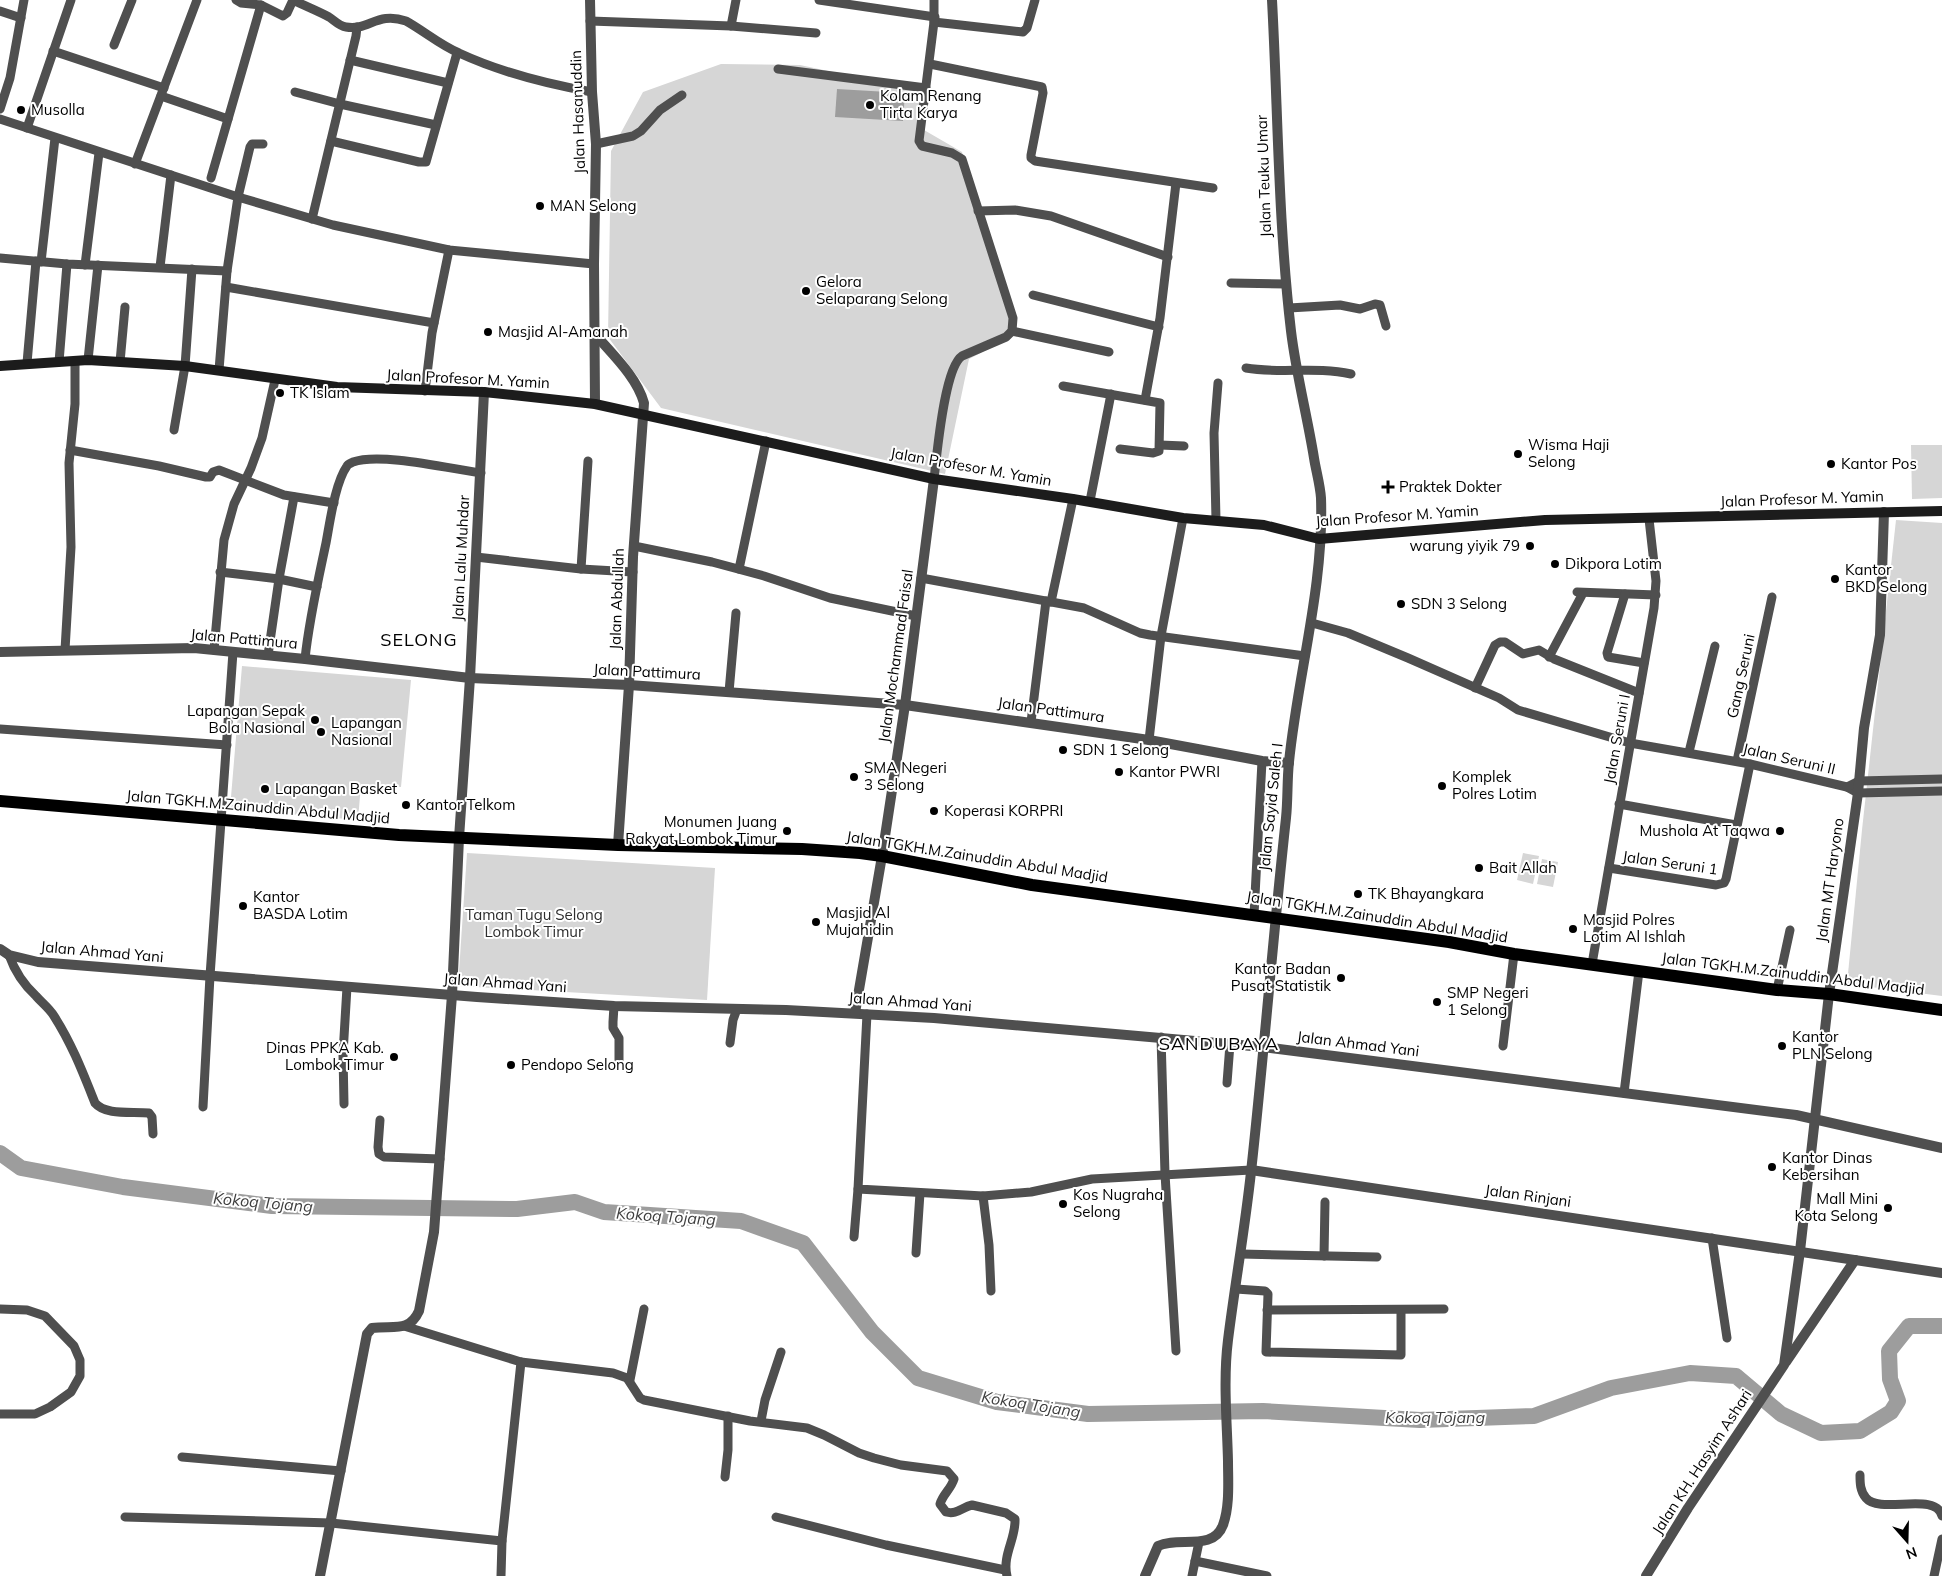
<svg xmlns="http://www.w3.org/2000/svg" width="1942" height="1576" font-family="Mulish,sans-serif">
<style>
.green{fill:#d6d6d6}
.water{fill:#9d9d9d}
.lines{fill:none;stroke-linecap:round;stroke-linejoin:round}
.river{stroke:#9d9d9d;stroke-width:16}
.minor{stroke:#4f4f4f;stroke-width:9}
.tertiary{stroke:#4f4f4f;stroke-width:10}
.secondary{stroke:#1c1c1c;stroke-width:10}
.primary{stroke:#000;stroke-width:12}
.poi-dot{fill:#000;stroke:#fff;stroke-width:2}
.labels{text-anchor:middle;stroke-width:4;stroke-linejoin:round;paint-order:stroke}
.poi-label{font-size:15px;fill:#000;stroke:#fff;text-anchor:start}
.street-label{font-size:15px;fill:#000;stroke:#fff}
.park-label{font-size:15px;fill:#2d2d2d;stroke:#fff}
.water-label{font-size:16px;font-style:italic;fill:#3e3e3e;stroke:#fff}
.quarter-label{font-size:18px;letter-spacing:1px;fill:#000;stroke:#fff}
</style>
<rect width="100%" height="100%" fill="#fff"/>
<g class="green">
<path d="M721 64 800 65 922 91 924 130 962 152 1016 335 969 359 945 474 661 408 608 337 611 151 643 92Z"/>
<path d="M1911 445H1942V498L1912 499Z"/>
<path d="M1896 520 1942 523V996L1847 984 1862 830Z"/>
<path d="M242 666 411 680 401 787 361 784 358 820 230 809Z"/>
<path d="M467 853 715 868 707 1000 458 986Z"/>
<path d="M1523 853 1539 856 1533 884 1517 880Z"/>
<path d="M1542 859 1558 862 1553 887 1537 884Z"/>
</g>
<path class="water" d="M837 89 905 93 903 121 835 117Z"/>
<g class="lines">
<path class="river" d="M0 1153 21 1168 123 1187 272 1206 517 1209 575 1202 604 1212 741 1221 803 1243 872 1332 918 1378 997 1402 1088 1414 1263 1411 1420 1420 1534 1416 1611 1388 1690 1373 1736 1376 1781 1414 1821 1433 1860 1431 1891 1412 1898 1401 1890 1379 1889 1351 1909 1326H1942"/>
<g class="minor">
<path d="M236 0 241 3 261 5 283 16 287 13 293 0C305 6 318 11 329 17 334 20 339 26 346 27 369 31 377 11 406 21 424 31 440 45 459 53 500 72 547 84 592 92"/>
<path d="M819 0 935 17"/>
<path d="M0 11 21 18"/>
<path d="M590 21 731 26 816 33"/>
<path d="M934 22 1023 32 1027 28 1035 0"/>
<path d="M731 26 736 0"/>
<path d="M114 45 132 0"/>
<path d="M53 51 164 88"/>
<path d="M350 60 448 83"/>
<path d="M930 64 1042 87 1043 93 1031 155V158L1035 161 1213 188"/>
<path d="M778 69 926 88"/>
<path d="M295 92 340 104 436 125"/>
<path d="M161 96 228 119"/>
<path d="M0 109 10 78 24 0"/>
<path d="M0 119 238 197 250 147 252 144H263"/>
<path d="M27 128 71 0"/>
<path d="M331 141 419 162H426L457 53"/>
<path d="M596 144 633 136 641 131 660 110 682 95"/>
<path d="M135 164 197 0"/>
<path d="M211 178 261 5"/>
<path d="M978 211 1015 210 1051 216 1168 257"/>
<path d="M312 219 356 36 357 27"/>
<path d="M0 258 67 264 227 271"/>
<path d="M41 262 55 138"/>
<path d="M85 265 99 153"/>
<path d="M160 267 171 175"/>
<path d="M1231 283 1286 284"/>
<path d="M226 287 434 323"/>
<path d="M1033 295 1159 327"/>
<path d="M1289 308 1340 305 1360 309 1375 304 1380 305 1386 326"/>
<path d="M1012 331 1109 352"/>
<path d="M88 360 98 265"/>
<path d="M59 362 67 264"/>
<path d="M120 362 125 307"/>
<path d="M27 363 36 261"/>
<path d="M1246 368C1280 374 1316 366 1351 374"/>
<path d="M219 370 227 271 238 197 333 225 449 250 594 264"/>
<path d="M1063 386 1160 403 1159 451 1153 453 1120 449"/>
<path d="M425 391 432 333 449 250"/>
<path d="M1145 400 1160 318 1176 183"/>
<path d="M174 430 185 366 192 269"/>
<path d="M1160 445 1184 446"/>
<path d="M70 450 159 466 206 477H210L213 472 219 470 284 495 334 503"/>
<path d="M934 479C937 455 944 368 962 356L1006 337 1012 331 1013 318 962 159 952 153 922 146 919 141 934 22V0"/>
<path d="M1090 501 1111 394"/>
<path d="M1216 520 1214 433 1218 383"/>
<path d="M634 546 712 562 764 576 830 598 916 616"/>
<path d="M476 557 581 569 633 572"/>
<path d="M581 569 588 461"/>
<path d="M739 569 766 441"/>
<path d="M220 572 279 579 317 587"/>
<path d="M921 578 1084 608 1140 633 1150 635 1305 656"/>
<path d="M1577 592 1656 595"/>
<path d="M1625 594 1607 653 1608 657 1644 663"/>
<path d="M1051 602 1073 499"/>
<path d="M1312 623 1348 633 1408 658 1499 698 1518 710 1630 743 1750 764 1847 787 1858 793 1942 791"/>
<path d="M65 650 71 547 69 463 75 404V361"/>
<path d="M214 650 224 540 234 504 251 468 262 438 275 380"/>
<path d="M268 655 279 579 294 497"/>
<path d="M1549 657 1583 593"/>
<path d="M305 659C309 620 318 581 326 543 330 522 335 483 347 466 348 464 351 463 353 462 380 452 451 469 481 473"/>
<path d="M1475 688 1495 645 1500 642H1505L1523 654 1539 650 1554 659 1639 693"/>
<path d="M729 692 736 613"/>
<path d="M1031 722 1046 601"/>
<path d="M0 729 227 745"/>
<path d="M1149 740 1161 636 1183 518"/>
<path d="M1689 752 1715 646"/>
<path d="M1737 761 1772 597"/>
<path d="M1847 787 1859 781 1942 779"/>
<path d="M1619 804 1736 825"/>
<path d="M1609 868 1716 885 1724 883 1726 879 1750 764"/>
<path d="M1254 915 1262 761"/>
<path d="M9 955C15 972 23 984 36 996 42 1003 49 1008 54 1016 72 1044 83 1073 95 1103 106 1116 133 1111 149 1113L152 1117 153 1134"/>
<path d="M1592 964 1654 608 1656 581 1649 519"/>
<path d="M1777 990 1790 930"/>
<path d="M614 1006 613 1022V1028L619 1038V1061"/>
<path d="M867 1014 858 1189 983 1196 1031 1192 1092 1179 1251 1170"/>
<path d="M1161 1037 1165 1174 1176 1351"/>
<path d="M730 1043 733 1020 737 1009"/>
<path d="M1503 1046 1514 954"/>
<path d="M1227 1083 1230 1044"/>
<path d="M1624 1093 1639 971"/>
<path d="M344 1104 343 1054 347 987"/>
<path d="M203 1107 210 976 233 652"/>
<path d="M380 1120 378 1147 379 1154 384 1157 440 1159"/>
<path d="M983 1196 989 1245 991 1291"/>
<path d="M854 1237 858 1189"/>
<path d="M1712 1238 1727 1338"/>
<path d="M916 1253 920 1193"/>
<path d="M1241 1254 1377 1257"/>
<path d="M1324 1256 1325 1202"/>
<path d="M1236 1289 1265 1291 1268 1294 1266 1352 1401 1355V1310"/>
<path d="M0 1309 27 1310 45 1316 74 1346 80 1360V1376L71 1392 50 1407 35 1414H0"/>
<path d="M1267 1310 1444 1309"/>
<path d="M404 1326 521 1362 613 1373 627 1378 640 1398 644 1400 750 1421 807 1428 824 1435 859 1453 874 1458 901 1465 947 1471 954 1479C951 1489 943 1494 940 1504L946 1512C957 1515 962 1507 972 1505L1006 1513 1015 1519C1016 1539 1002 1555 1007 1576"/>
<path d="M630 1380 644 1309"/>
<path d="M761 1421 765 1400 781 1352"/>
<path d="M182 1457 341 1471"/>
<path d="M1860 1475C1860 1483 1860 1491 1866 1498 1880 1515 1936 1491 1942 1516"/>
<path d="M725 1477 728 1450V1416"/>
<path d="M125 1517 331 1523 502 1541"/>
<path d="M776 1517 886 1545 1005 1570"/>
<path d="M1195 1561 1267 1576"/>
<path d="M501 1576 502 1541 521 1362"/>
<path d="M1192 1576 1199 1542"/>
<path d="M1934 1576 1942 1539"/>
</g>
<g class="tertiary">
<path d="M590 0 592 92 596 144 594 264 595 404"/>
<path d="M594 333C612 354 637 377 644 403L633 557 629 685 618 845"/>
<path d="M0 652 194 648 305 659 470 678 629 685 905 705 1149 740 1262 761 1289 763"/>
<path d="M0 949 9 955 38 962 477 997 614 1006 786 1010 934 1018 1263 1047 1796 1115 1942 1148"/>
<path d="M855 1013 882 856 905 705 934 479"/>
<path d="M1251 1170 1942 1273"/>
<path d="M1786 1362 1855 1260"/>
<path d="M320 1576 367 1334 372 1328C393 1325 409 1333 419 1311L434 1232 452 995 459 838 470 678 484 392"/>
<path d="M1145 1576 1158 1546C1178 1536 1213 1552 1223 1525 1230 1506 1228 1481 1228 1461 1227 1421 1223 1380 1228 1340 1235 1284 1245 1228 1251 1172 1264 1054 1273 936 1286 818 1288 799 1287 780 1289 762 1298 673 1324 587 1321 498 1320 484 1316 471 1314 458 1307 415 1296 373 1291 331 1278 221 1278 110 1272 0"/>
<path d="M1646 1576 1688 1508 1784 1365 1800 1251 1829 994 1858 793 1864 728 1880 635 1884 512"/>
</g>
<path class="secondary" d="M0 366 88 360 185 366 337 387 484 392 595 404 934 479 1073 499 1183 518 1264 525 1319 539 1545 520 1942 511"/>
<path class="primary" d="M0 801 399 835 618 845 802 849 860 853 882 856 1032 885 1449 942 1514 954 1777 990 1829 994 1942 1010"/>
</g>
<g class="poi-dot">
<circle cx="870" cy="105" r="5"/>
<circle cx="21" cy="110" r="5"/>
<circle cx="540" cy="206" r="5"/>
<circle cx="806" cy="291" r="5"/>
<circle cx="488" cy="332" r="5"/>
<circle cx="280" cy="393" r="5"/>
<circle cx="1518" cy="454" r="5"/>
<circle cx="1831" cy="464" r="5"/>
<path d="M1385.5 479.5h5v5h5v5h-5v5h-5v-5h-5v-5h5z"/>
<circle cx="1530" cy="546" r="5"/>
<circle cx="1555" cy="564" r="5"/>
<circle cx="1835" cy="579" r="5"/>
<circle cx="1401" cy="604" r="5"/>
<circle cx="315" cy="720" r="5"/>
<circle cx="321" cy="732" r="5"/>
<circle cx="1063" cy="750" r="5"/>
<circle cx="1119" cy="772" r="5"/>
<circle cx="854" cy="777" r="5"/>
<circle cx="1442" cy="786" r="5"/>
<circle cx="265" cy="789" r="5"/>
<circle cx="406" cy="805" r="5"/>
<circle cx="934" cy="811" r="5"/>
<circle cx="787" cy="831" r="5"/>
<circle cx="1780" cy="831" r="5"/>
<circle cx="1479" cy="868" r="5"/>
<circle cx="1358" cy="894" r="5"/>
<circle cx="243" cy="906" r="5"/>
<circle cx="816" cy="922" r="5"/>
<circle cx="1573" cy="929" r="5"/>
<circle cx="1341" cy="978" r="5"/>
<circle cx="1437" cy="1002" r="5"/>
<circle cx="1782" cy="1046" r="5"/>
<circle cx="394" cy="1057" r="5"/>
<circle cx="511" cy="1065" r="5"/>
<circle cx="1772" cy="1167" r="5"/>
<circle cx="1063" cy="1204" r="5"/>
<circle cx="1888" cy="1208" r="5"/>
</g>
<g class="labels">
<g class="poi-label">
<text x="880" y="101">Kolam Renang<tspan x="880" dy="17">Tirta Karya</tspan></text>
<text x="31" y="115">Musolla</text>
<text x="550" y="211">MAN Selong</text>
<text x="816" y="287">Gelora<tspan x="816" dy="17">Selaparang Selong</tspan></text>
<text x="498" y="337">Masjid Al-Amanah</text>
<text x="290" y="398">TK Islam</text>
<text x="1528" y="450">Wisma Haji<tspan x="1528" dy="17">Selong</tspan></text>
<text x="1841" y="469">Kantor Pos</text>
<text x="1399" y="492">Praktek Dokter</text>
<text x="1520" y="551" text-anchor="end">warung yiyik 79</text>
<text x="1565" y="569">Dikpora Lotim</text>
<text x="1845" y="575">Kantor<tspan x="1845" dy="17">BKD Selong</tspan></text>
<text x="1411" y="609">SDN 3 Selong</text>
<text x="305" y="716" text-anchor="end">Lapangan Sepak<tspan x="305" dy="17">Bola Nasional</tspan></text>
<text x="331" y="728">Lapangan<tspan x="331" dy="17">Nasional</tspan></text>
<text x="1073" y="755">SDN 1 Selong</text>
<text x="864" y="773">SMA Negeri<tspan x="864" dy="17">3 Selong</tspan></text>
<text x="1129" y="777">Kantor PWRI</text>
<text x="1452" y="782">Komplek<tspan x="1452" dy="17">Polres Lotim</tspan></text>
<text x="275" y="794">Lapangan Basket</text>
<text x="416" y="810">Kantor Telkom</text>
<text x="944" y="816">Koperasi KORPRI</text>
<text x="777" y="827" text-anchor="end">Monumen Juang<tspan x="777" dy="17">Rakyat Lombok Timur</tspan></text>
<text x="1770" y="836" text-anchor="end">Mushola At Taqwa</text>
<text x="1489" y="873">Bait Allah</text>
<text x="1368" y="899">TK Bhayangkara</text>
<text x="253" y="902">Kantor<tspan x="253" dy="17">BASDA Lotim</tspan></text>
<text x="826" y="918">Masjid Al<tspan x="826" dy="17">Mujahidin</tspan></text>
<text x="1583" y="925">Masjid Polres<tspan x="1583" dy="17">Lotim Al Ishlah</tspan></text>
<text x="1331" y="974" text-anchor="end">Kantor Badan<tspan x="1331" dy="17">Pusat Statistik</tspan></text>
<text x="1447" y="998">SMP Negeri<tspan x="1447" dy="17">1 Selong</tspan></text>
<text x="1792" y="1042">Kantor<tspan x="1792" dy="17">PLN Selong</tspan></text>
<text x="384" y="1053" text-anchor="end">Dinas PPKA Kab.<tspan x="384" dy="17">Lombok Timur</tspan></text>
<text x="521" y="1070">Pendopo Selong</text>
<text x="1782" y="1163">Kantor Dinas<tspan x="1782" dy="17">Kebersihan</tspan></text>
<text x="1073" y="1200">Kos Nugraha<tspan x="1073" dy="17">Selong</tspan></text>
<text x="1878" y="1204" text-anchor="end">Mall Mini<tspan x="1878" dy="17">Kota Selong</tspan></text>
</g>
<g class="street-label">
<text transform="translate(578 112) rotate(-92)" y="5">Jalan Hasanuddin</text>
<text transform="translate(1264 176) rotate(-92)" y="5">Jalan Teuku Umar</text>
<text transform="translate(468 379) rotate(3)" y="5">Jalan Profesor M. Yamin</text>
<text transform="translate(971 467) rotate(10)" y="5">Jalan Profesor M. Yamin</text>
<text transform="translate(1802 499) rotate(-2)" y="5">Jalan Profesor M. Yamin</text>
<text transform="translate(1397 516) rotate(-4)" y="5">Jalan Profesor M. Yamin</text>
<text transform="translate(461 558) rotate(-87)" y="5">Jalan Lalu Muhdar</text>
<text transform="translate(617 599) rotate(-88)" y="5">Jalan Abdullah</text>
<text transform="translate(244 639) rotate(5)" y="5">Jalan Pattimura</text>
<text transform="translate(896 656) rotate(-82)" y="5">Jalan Mochammad Faisal</text>
<text transform="translate(647 672) rotate(3)" y="5">Jalan Pattimura</text>
<text transform="translate(1741 676) rotate(-78)" y="5">Gang Seruni</text>
<text transform="translate(1051 710) rotate(8)" y="5">Jalan Pattimura</text>
<text transform="translate(1617 739) rotate(-80)" y="5">Jalan Seruni I</text>
<text transform="translate(1789 759) rotate(13)" y="5">Jalan Seruni II</text>
<text transform="translate(258 807) rotate(5)" y="5">Jalan TGKH.M.Zainuddin Abdul Madjid</text>
<text transform="translate(1271 807) rotate(-84)" y="5">Jalan Sayid Saleh I</text>
<text transform="translate(977 857) rotate(9)" y="5">Jalan TGKH.M.Zainuddin Abdul Madjid</text>
<text transform="translate(1670 863) rotate(8)" y="5">Jalan Seruni 1</text>
<text transform="translate(1830 880) rotate(-82)" y="5">Jalan MT Haryono</text>
<text transform="translate(1377 917) rotate(9)" y="5">Jalan TGKH.M.Zainuddin Abdul Madjid</text>
<text transform="translate(102 952) rotate(5)" y="5">Jalan Ahmad Yani</text>
<text transform="translate(1793 974) rotate(7)" y="5">Jalan TGKH.M.Zainuddin Abdul Madjid</text>
<text transform="translate(505 983) rotate(4)" y="5">Jalan Ahmad Yani</text>
<text transform="translate(910 1002) rotate(4)" y="5">Jalan Ahmad Yani</text>
<text transform="translate(1358 1044) rotate(7)" y="5">Jalan Ahmad Yani</text>
<text transform="translate(1528 1196) rotate(8)" y="5">Jalan Rinjani</text>
<text transform="translate(1702 1462) rotate(-57)" y="5">Jalan KH. Hasyim Ashari</text>
</g>
<g class="park-label">
<text x="534" y="920">Taman Tugu Selong<tspan x="534" dy="17">Lombok Timur</tspan></text>
</g>
<g class="water-label">
<text transform="translate(263 1202) rotate(5)" y="6">Kokoq Tojang</text>
<text transform="translate(666 1216) rotate(4)" y="6">Kokoq Tojang</text>
<text transform="translate(1031 1404) rotate(9)" y="6">Kokoq Tojang</text>
<text x="1435" y="1423">Kokoq Tojang</text>
</g>
<g class="quarter-label">
<text x="419" y="646">SELONG</text>
<text x="1219" y="1050">SANDUBAYA</text>
</g>
</g>
<g transform="translate(1907 1541) rotate(160)" stroke="#ffffff" stroke-width="4" paint-order="stroke">
<path d="M0-4L9 19L0 12L-9 19Z" fill="#000000"/>
<text y="-8" font-size="14" font-weight="bold" text-anchor="middle" fill="#000000">N</text>
</g>
</svg>
